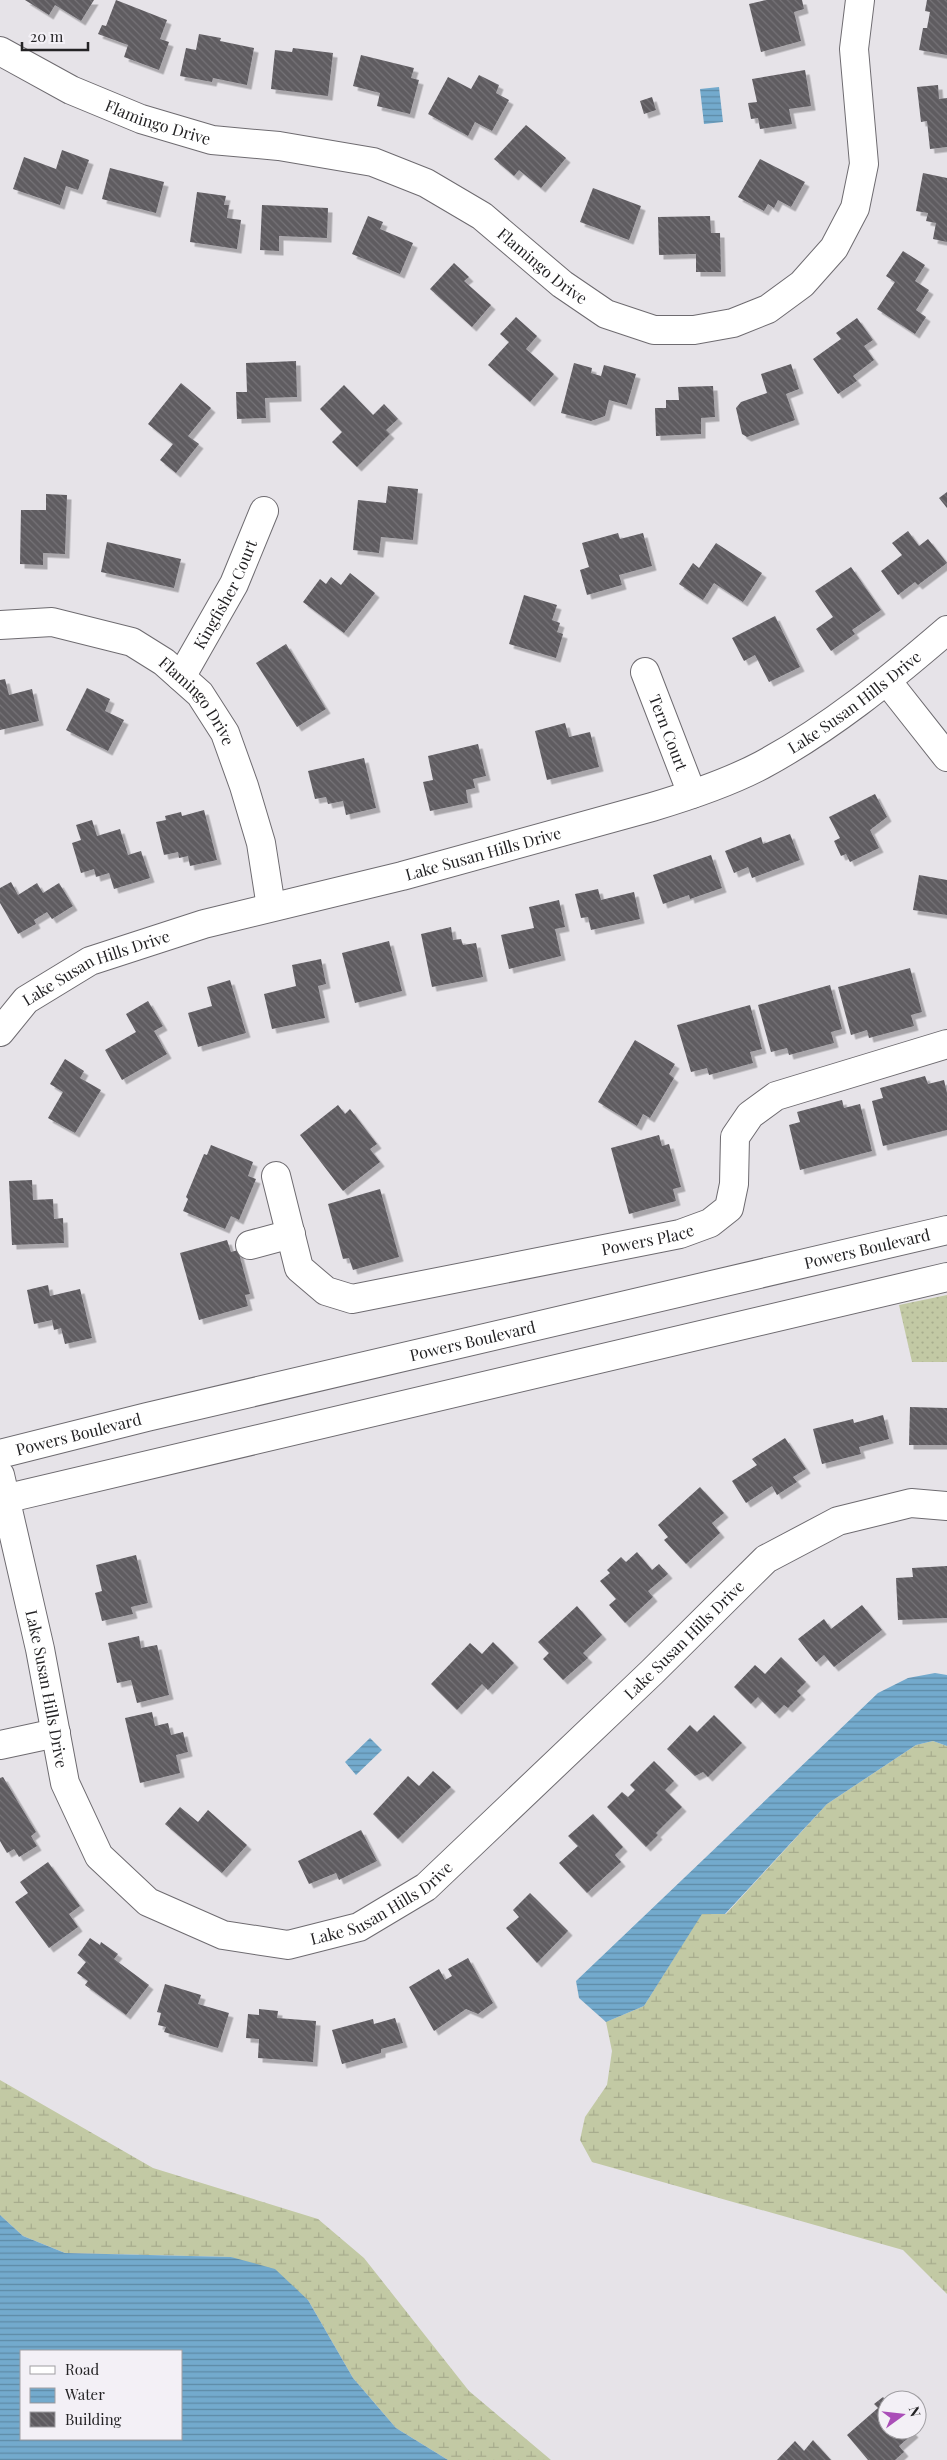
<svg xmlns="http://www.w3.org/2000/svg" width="947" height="2460" font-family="'Playfair Display',serif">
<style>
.wetland{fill:url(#wetland-marsh)}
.park{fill:url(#park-dots)}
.water{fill:url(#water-rules);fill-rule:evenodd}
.building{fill:url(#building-back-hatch);filter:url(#shadow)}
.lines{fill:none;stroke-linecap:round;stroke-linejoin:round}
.minor-casing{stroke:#6e6b70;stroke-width:30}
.major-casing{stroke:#6e6b70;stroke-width:30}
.minor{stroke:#fff;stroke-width:28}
.major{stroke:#fff;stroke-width:28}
.labels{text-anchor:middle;stroke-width:5;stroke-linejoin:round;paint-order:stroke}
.street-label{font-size:16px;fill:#242325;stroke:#f3f0f6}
</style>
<defs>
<pattern id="wetland-marsh" width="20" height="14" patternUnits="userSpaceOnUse" patternTransform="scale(1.25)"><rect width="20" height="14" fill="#c2c9a4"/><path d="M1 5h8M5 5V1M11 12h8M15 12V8" fill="none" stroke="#a7ac8d"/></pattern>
<pattern id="park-dots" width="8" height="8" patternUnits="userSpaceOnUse" patternTransform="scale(1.25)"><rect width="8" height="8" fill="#c2c9a4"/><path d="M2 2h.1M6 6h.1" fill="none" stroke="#a7ac8d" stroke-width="1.8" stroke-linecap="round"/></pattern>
<pattern id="water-rules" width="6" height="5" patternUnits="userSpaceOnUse" patternTransform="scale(1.25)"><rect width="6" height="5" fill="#73aacd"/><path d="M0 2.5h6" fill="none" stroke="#5e8aa6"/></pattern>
<pattern id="building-back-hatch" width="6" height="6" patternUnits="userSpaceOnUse" patternTransform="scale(1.25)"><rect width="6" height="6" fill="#5e5b60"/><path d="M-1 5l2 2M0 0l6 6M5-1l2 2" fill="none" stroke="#767478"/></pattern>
<filter id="shadow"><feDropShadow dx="4.5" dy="4.5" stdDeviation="0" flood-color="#0004"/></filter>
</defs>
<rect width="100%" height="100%" fill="#e6e3e8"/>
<g class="wetland">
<path d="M933 1741 947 1746V2294L903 2250 592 2162 580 2140 585 2117 607 2085 612 2051 606 2022 644 2006 702 1913 726 1914 827 1804 916 1745Z"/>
<path d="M0 2080 153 2168 318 2219 364 2258 469 2391 551 2460H448L396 2428 353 2378 308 2300 231 2257 65 2253 23 2236 0 2215Z"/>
</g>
<path class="park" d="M947 1295V1362H912L899 1305Z"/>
<g class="water">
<path d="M719 87 723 122 704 124 700 89Z"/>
<path d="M935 1673 947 1675V1746L933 1741 916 1745 827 1804 725 1914H702L644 2006 606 2022 579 1998 576 1981 878 1693 908 1678Z"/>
<path d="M370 1738 382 1750 356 1775 345 1762Z"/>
<path d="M0 2215 23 2236 65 2253 231 2257 275 2269 308 2300 353 2378 396 2428 448 2460H0ZM181 2351V2439H21V2351Z"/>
</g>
<g class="building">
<path d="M25 0H94L81 21 55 5 49 15Z"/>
<path d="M116 0 167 20 160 39 169 42 159 70 124 57 128 45 98 34 102 25 106 26Z"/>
<path d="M766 0H802L804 9 794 12 801 41 761 52 749 4Z"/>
<path d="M927 0H947V55L919 50 923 28H927L930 12 925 11Z"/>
<path d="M199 34 221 38 220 41 254 48 247 85 213 78 212 82 180 76 186 48 196 50Z"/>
<path d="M293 48 333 53 328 96 271 89 275 50 292 52Z"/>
<path d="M361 55 414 68 411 78 419 80 410 114 377 106 380 93 353 86Z"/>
<path d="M805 70 811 106 789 109 792 124 760 129 758 118 751 119 748 103 757 102 752 79Z"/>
<path d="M479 75 499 85 496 93 509 100 492 131 475 122 468 136 428 114 448 77 471 89Z"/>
<path d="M938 85 939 99 947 98V147L930 149 927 121 921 122 917 87Z"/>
<path d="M652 97 656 110 644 114 640 101Z"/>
<path d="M526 125 566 158 541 188 519 170 514 176 494 159Z"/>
<path d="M62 150 89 160 78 190 66 186 60 205 13 189 24 157 56 169Z"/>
<path d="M760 159 805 182 791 207 778 200 774 208 768 204 764 211 738 197Z"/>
<path d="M110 168 164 182 156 213 102 199Z"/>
<path d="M923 173 947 178V242L933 239 936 223 926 221 928 213 916 211Z"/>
<path d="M593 188 641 206 629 240 580 222Z"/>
<path d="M197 192 226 196 224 205H229L227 218 241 220 237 249 190 242Z"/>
<path d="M262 205 328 208 327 238 279 236V251L260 250Z"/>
<path d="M368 216 383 222 380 229 413 243 400 274 352 254Z"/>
<path d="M710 216 711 233H720L721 272H696V254L659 255 658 217Z"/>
<path d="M903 251 925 265 915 281 929 290 916 310 926 317 915 334 877 309 895 282 886 276Z"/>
<path d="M454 263 469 277 464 281 491 305 472 327 430 289Z"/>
<path d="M516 317 537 336 526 349 554 374 530 402 488 365 509 342 500 334Z"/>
<path d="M857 318 873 340 864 346 874 360 853 376 857 381 838 394 813 359 841 339 836 333Z"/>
<path d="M296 361 297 397 265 398 266 418 237 419 236 392H247L246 363Z"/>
<path d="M574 363 592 368 591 373 601 376 604 365 636 374 627 405 609 400 605 416 591 421 561 413Z"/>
<path d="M791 364 799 389 786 394 795 420 747 437 742 434 736 408 741 402 767 393 761 374Z"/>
<path d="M181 383 211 408 188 436 199 444 176 473 160 460 173 444 148 424Z"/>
<path d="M344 385 373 415 384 404 398 419 386 430 390 434 357 467 332 442 342 432 320 409Z"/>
<path d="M713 386 715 417 701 418V434L656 436 655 408H666V400H679L678 387Z"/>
<path d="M388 486 418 489 413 540 381 537 379 553 353 550 358 500 386 503Z"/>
<path d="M947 492V508L939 498Z"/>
<path d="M46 494 67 495 65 554 43 553V565L20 564 21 510H46Z"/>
<path d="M908 531 919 546 928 539 947 563 918 585 915 582 898 595 881 571 902 555 892 543Z"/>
<path d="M618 533 620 539 643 533 652 566 619 575 622 585 587 595 580 570 589 567 582 543Z"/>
<path d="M107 542 181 559 174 588 101 572Z"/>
<path d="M716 543 762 573 743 602 714 583 703 600 679 584 693 563 699 568Z"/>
<path d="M851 567 881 610 852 630 855 634 831 651 816 629 833 617 815 591Z"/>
<path d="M350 573 375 593 344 633 303 602 320 579 326 584 331 577 341 585Z"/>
<path d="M524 595 557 605 552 620 560 623 557 632 563 634 556 658 509 644Z"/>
<path d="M775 616 800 667 769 682 755 655 744 661 732 638Z"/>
<path d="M286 644 326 709 297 727 256 663Z"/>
<path d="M5 679 9 695 32 689 39 721 0 730V680Z"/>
<path d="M87 688 110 699 105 711 124 720 108 751 66 730Z"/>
<path d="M565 723 569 737 590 732 599 767 547 780 535 731Z"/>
<path d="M478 744 486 776 473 779 475 788 466 790 468 803 430 811 423 782 433 780 428 756Z"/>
<path d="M364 758 376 808 346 815 343 801 328 804 326 797 315 799 308 771Z"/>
<path d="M875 794 887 817 870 830 879 848 850 862 846 854 841 856 834 841 840 838 829 817Z"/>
<path d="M204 810 217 860 190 866 188 856 179 858 178 852 164 855 156 822 166 820 165 816 181 812 182 816Z"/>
<path d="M92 820 97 836 120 829 128 855 141 851 150 878 114 889 109 873 96 877 94 869 81 873 72 843 81 840 76 825Z"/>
<path d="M790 834 800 860 752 878 748 867 734 873 725 851 761 837 763 844Z"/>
<path d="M711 855 722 888 690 899 689 895 663 904 653 875Z"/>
<path d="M919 875 947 880V915L913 910Z"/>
<path d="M11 882 18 895 37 883 43 893 59 883 73 906 52 919 47 912 34 920 36 924 18 934 0 903V888Z"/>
<path d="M598 889 601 900 634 892 640 919 591 930 588 917 581 918 575 894Z"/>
<path d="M559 900 565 927 555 929 561 956 509 969 501 935 534 928 529 907Z"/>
<path d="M451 927 453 940 461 939 463 945 476 943 483 977 432 987 421 934Z"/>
<path d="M389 941 402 991 355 1003 342 953Z"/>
<path d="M321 959 326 984 318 986 325 1018 272 1029 264 994 296 986 292 965Z"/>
<path d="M910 968 922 1012 911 1015 914 1026 869 1038 867 1030 851 1035 838 987Z"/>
<path d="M230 980 246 1033 198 1047 188 1013 212 1006 207 987Z"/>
<path d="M830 985 842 1029 831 1032 834 1043 789 1055 787 1048 771 1052 758 1005Z"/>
<path d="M148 1001 163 1026 154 1031 167 1054 122 1080 105 1050 136 1032 126 1014Z"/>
<path d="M750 1005 762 1049 750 1052 753 1063 709 1075 707 1068 691 1072 677 1025Z"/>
<path d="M635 1040 675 1064 669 1074 674 1078 650 1118 643 1114 637 1126 598 1102Z"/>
<path d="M65 1059 84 1071 80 1078 101 1090 75 1133 48 1118 63 1092 50 1084Z"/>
<path d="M925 1076 928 1084 944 1080 947 1093V1130L883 1146 872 1101 883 1098 880 1088Z"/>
<path d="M842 1100 844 1108 860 1104 872 1151 800 1170 789 1125 800 1122 797 1112Z"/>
<path d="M338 1105 345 1114 350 1109 377 1144 370 1149 380 1162 343 1191 300 1135Z"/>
<path d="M659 1135 662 1146 669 1144 681 1187 673 1189 676 1201 629 1214 611 1148Z"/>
<path d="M211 1145 253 1162 248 1176 256 1179 239 1220 231 1216 225 1229 183 1211 188 1199 186 1197 204 1154 207 1155Z"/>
<path d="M32 1180 33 1200 53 1199 54 1219 63 1218 64 1243 12 1245 9 1181Z"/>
<path d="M380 1189 399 1257 353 1270 349 1258 343 1259 328 1204Z"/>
<path d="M227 1240 231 1252 238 1250 250 1294 245 1295 248 1306 199 1320 180 1253Z"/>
<path d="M48 1285 50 1296 80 1289 92 1338 65 1344 61 1328 54 1330 52 1320 34 1324 27 1290Z"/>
<path d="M910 1407 947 1408V1445H909Z"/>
<path d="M883 1415 889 1439 859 1447 861 1454 822 1464 813 1429 853 1419 854 1423Z"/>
<path d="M785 1438 806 1469 793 1477 797 1482 777 1495 772 1486 746 1503 732 1481 757 1465 752 1459Z"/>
<path d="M700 1487 724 1513 712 1523 720 1533 686 1564 664 1540 668 1537 658 1525Z"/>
<path d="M637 1552 652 1570 659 1564 668 1574 648 1591 653 1597 625 1623 609 1605 616 1599 600 1581 610 1573 607 1570 621 1557 626 1562Z"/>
<path d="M136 1555 148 1603 131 1607 133 1614 102 1621 95 1593 102 1591 96 1565Z"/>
<path d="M947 1566V1618L898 1620 896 1578 913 1577 912 1568Z"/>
<path d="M862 1605 882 1630 834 1667 824 1655 816 1662 798 1639 824 1619 831 1629Z"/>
<path d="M577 1606 602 1635 583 1653 588 1658 563 1680 543 1659 549 1653 538 1642Z"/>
<path d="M139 1636 141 1648 157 1645 169 1695 137 1703 131 1680 117 1683 108 1643Z"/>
<path d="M493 1642 514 1663 488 1690 482 1684 457 1710 431 1684 470 1643 482 1654Z"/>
<path d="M781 1657 806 1682 797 1691 801 1695 788 1708 784 1705 775 1714 758 1697 751 1704 734 1687 755 1665 765 1674Z"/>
<path d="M152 1712 155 1726 168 1723 171 1735 183 1732 188 1752 176 1755 180 1773 140 1783 125 1718Z"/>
<path d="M714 1715 742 1743 708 1777 703 1772 695 1776 667 1749 690 1725 697 1732Z"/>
<path d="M654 1761 674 1781 665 1790 682 1807 656 1833 658 1835 646 1847 607 1807 622 1792 628 1797 635 1790 630 1785Z"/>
<path d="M433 1771 451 1787 398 1839 373 1814 408 1776 419 1786Z"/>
<path d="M3 1777 36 1832 31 1836 37 1846 19 1857 14 1849 7 1853 0 1841V1778Z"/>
<path d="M180 1807 198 1822 208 1810 247 1845 222 1873 165 1824Z"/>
<path d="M593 1814 623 1847 615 1855 621 1862 587 1893 559 1863 578 1846 568 1836Z"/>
<path d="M361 1830 377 1861 339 1880 336 1873 309 1884 298 1861Z"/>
<path d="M48 1862 80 1906 69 1914 78 1927 49 1948 15 1902 28 1893 20 1882Z"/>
<path d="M530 1893 568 1931 537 1963 506 1928 519 1917 513 1910Z"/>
<path d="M90 1938 100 1945 101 1942 118 1954 114 1959 149 1985 126 2015 85 1985 88 1981 77 1973 86 1962 78 1955Z"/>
<path d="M468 1958 493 2003 478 2014 466 2009 434 2031 409 1987 439 1969 445 1980 452 1976 448 1969Z"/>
<path d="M165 1984 201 1995 198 2004 229 2013 218 2048 164 2032 166 2027 158 2025 161 2013 157 2012Z"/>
<path d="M259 2009 278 2011 277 2018 316 2021 313 2062 258 2058 259 2039 246 2038 248 2014 259 2015Z"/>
<path d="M395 2018 403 2043 381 2049V2053L342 2064 332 2030 373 2019 374 2024Z"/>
<path d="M883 2397 887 2402V2430H911L914 2433 899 2446 904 2452 895 2460H868L847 2435 878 2408 874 2404Z"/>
<path d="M813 2440 831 2460H777L795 2441 804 2451Z"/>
</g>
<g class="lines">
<defs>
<g id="minor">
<path id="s1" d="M0 51 71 90 141 119 212 140 279 146 373 162 426 183 482 216 562 284 606 314 654 330H694L733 323 768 309 802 284 834 248 855 208 864 164 854 49 860 0"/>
<path id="s2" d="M0 625 52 622 132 642 164 662 200 694 225 733 244 786 261 843 271 907"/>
<path id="s3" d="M645 672 692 794"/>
<path id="s4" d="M181 677 234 584 264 511"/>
<path d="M887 681 947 757"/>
<path id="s5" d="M0 1032 26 1000 90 961 204 924 402 876 652 807C689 796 728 783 762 765 830 728 889 680 947 630"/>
<path id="s6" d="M276 1176 299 1268 326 1291 352 1299 680 1234 710 1223 729 1208 734 1184 735 1137 750 1115 776 1096 947 1044"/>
<path d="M250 1245 291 1234"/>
<path id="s7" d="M0 1475 40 1649 65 1783 99 1856 148 1902 223 1935 288 1945 359 1927 426 1887 652 1672 766 1559 838 1521 911 1503 947 1506"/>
<path d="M0 1745 56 1733"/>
</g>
<g id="major">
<path id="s8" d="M0 1454 147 1417 947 1230"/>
<path d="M0 1500 947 1277"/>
</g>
</defs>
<use href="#minor" class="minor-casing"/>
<use href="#major" class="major-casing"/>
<use href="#minor" class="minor"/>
<use href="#major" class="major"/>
</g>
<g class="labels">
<g class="street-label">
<text dy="6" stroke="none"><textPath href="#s1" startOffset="174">Flamingo Drive</textPath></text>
<text dy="6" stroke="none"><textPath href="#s1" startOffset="594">Flamingo Drive</textPath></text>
<text dy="6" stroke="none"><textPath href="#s4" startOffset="94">Kingfisher Court</textPath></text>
<text dy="6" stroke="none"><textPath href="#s5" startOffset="929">Lake Susan Hills Drive</textPath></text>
<text dy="6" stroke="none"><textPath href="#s2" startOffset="224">Flamingo Drive</textPath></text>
<text dy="6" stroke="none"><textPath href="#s3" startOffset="65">Tern Court</textPath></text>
<text dy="6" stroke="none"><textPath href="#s5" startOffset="524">Lake Susan Hills Drive</textPath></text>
<text dy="6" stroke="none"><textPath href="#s5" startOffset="119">Lake Susan Hills Drive</textPath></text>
<text dy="6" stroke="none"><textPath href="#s6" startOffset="459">Powers Place</textPath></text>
<text dy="6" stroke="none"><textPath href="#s8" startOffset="891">Powers Boulevard</textPath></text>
<text dy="6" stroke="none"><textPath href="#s8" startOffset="486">Powers Boulevard</textPath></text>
<text dy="6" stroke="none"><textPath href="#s8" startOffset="81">Powers Boulevard</textPath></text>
<text dy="6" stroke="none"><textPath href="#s7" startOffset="1119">Lake Susan Hills Drive</textPath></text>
<text dy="6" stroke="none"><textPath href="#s7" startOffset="219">Lake Susan Hills Drive</textPath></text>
<text dy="6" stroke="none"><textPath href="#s7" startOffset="714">Lake Susan Hills Drive</textPath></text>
</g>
</g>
<rect x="20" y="2350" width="162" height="90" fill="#f3f0f6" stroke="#a09ea2"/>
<rect x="30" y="2366" width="25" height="8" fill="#ffffff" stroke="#a09ea2"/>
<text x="65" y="2375" font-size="15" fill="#242325">Road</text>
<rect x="30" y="2388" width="25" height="15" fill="url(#water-rules)" stroke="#a09ea2"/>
<text x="65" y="2400" font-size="15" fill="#242325">Water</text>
<rect x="30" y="2412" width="25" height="15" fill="url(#building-back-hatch)" stroke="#a09ea2"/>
<text x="65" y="2425" font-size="15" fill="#242325">Building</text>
<g transform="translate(902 2415) rotate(75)"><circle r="24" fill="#f3f0f6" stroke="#a09ea2"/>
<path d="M0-4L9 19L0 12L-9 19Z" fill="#aa4eb8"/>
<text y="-8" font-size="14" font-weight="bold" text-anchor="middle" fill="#242325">N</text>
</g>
<path d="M22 42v8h66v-8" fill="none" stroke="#242325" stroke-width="2.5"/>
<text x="30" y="42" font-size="15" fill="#242325" stroke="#f3f0f6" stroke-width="4" paint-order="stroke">20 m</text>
</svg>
